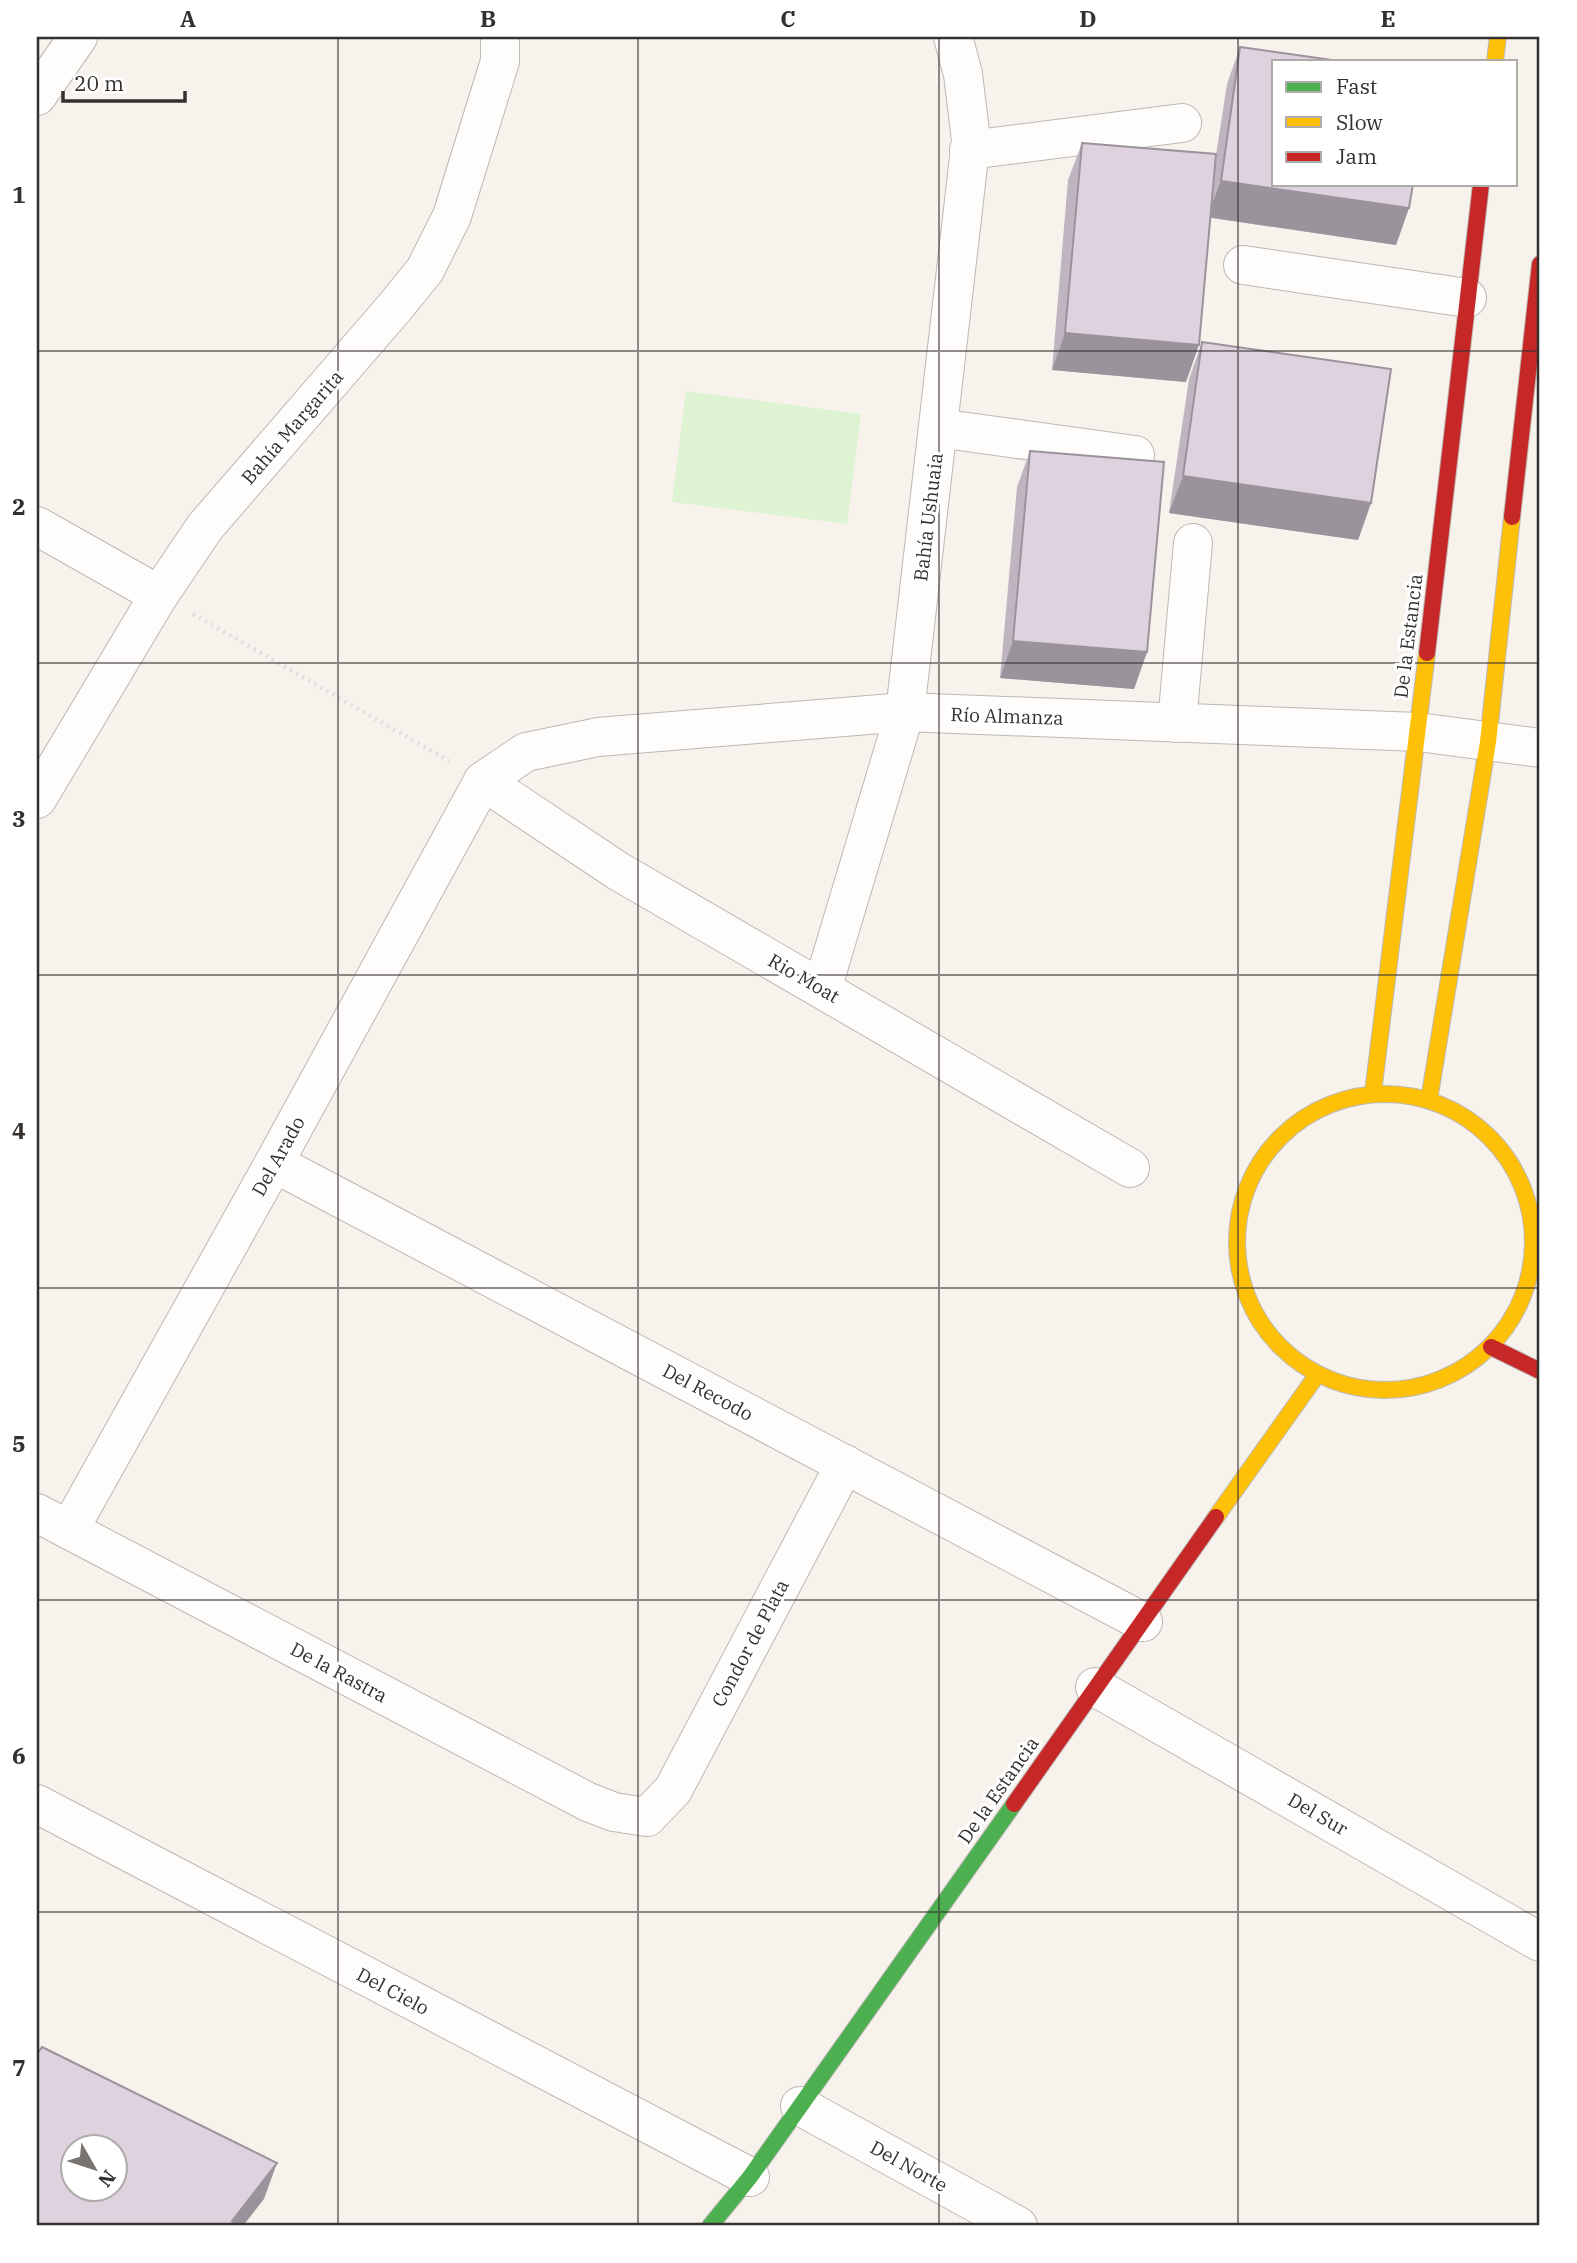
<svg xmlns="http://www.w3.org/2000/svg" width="1577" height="2263" font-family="'IBM Plex Serif',serif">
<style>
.green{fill:#def3d2}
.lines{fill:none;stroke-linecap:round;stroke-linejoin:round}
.street-casing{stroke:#bcb8b4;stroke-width:40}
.fast-casing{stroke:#bcb8b4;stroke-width:18}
.slow-casing{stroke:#bcb8b4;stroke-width:18}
.jam-casing{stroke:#bcb8b4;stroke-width:18}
.path{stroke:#dedddb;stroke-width:4.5;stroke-dasharray:2 5;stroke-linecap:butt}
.street{stroke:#fefdfc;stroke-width:38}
.fast{stroke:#4caf50;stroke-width:16}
.slow{stroke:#ffc107;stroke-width:16}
.jam{stroke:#c62828;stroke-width:16}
.wall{fill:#bfb5c0}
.shaded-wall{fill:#9b939c}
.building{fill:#ded2df;stroke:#9b939c;stroke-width:2;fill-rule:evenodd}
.grid{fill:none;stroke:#34302d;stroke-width:2;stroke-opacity:0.55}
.labels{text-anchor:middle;stroke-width:6;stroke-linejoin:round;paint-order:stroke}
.street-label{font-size:19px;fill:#34302d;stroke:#fff}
.neatline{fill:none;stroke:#34302d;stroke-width:2.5}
.grid-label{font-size:23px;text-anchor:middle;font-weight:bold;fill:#34302d}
</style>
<rect width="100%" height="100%" fill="#f8f2ed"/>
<path class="green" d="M686 391 861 414 847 524 672 502Z"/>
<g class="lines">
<defs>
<g id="street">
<path d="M37 96 78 37"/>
<path d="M969 150 1182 123"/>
<path d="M1243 265 1467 298"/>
<path d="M938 428 1135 455"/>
<path d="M37 526 159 595"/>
<path d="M1177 723 1193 543"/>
<path d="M483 781 618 871 1130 1168"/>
<path d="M37 799 159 595 205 527 395 307 425 270 452 216 500 61V37"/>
<path d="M822 989 905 712 971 140 963 74 953 37"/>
<path d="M274 1163 1143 1622"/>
<path d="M37 1513 588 1802 614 1812 647 1817 673 1790 845 1464"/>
<path d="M69 1530 274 1163 483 781 526 752 598 737 905 712 1418 732 1540 748"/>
<path d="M1095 1687 1540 1942"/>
<path d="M37 1804 750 2177"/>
<path d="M800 2106 1018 2226"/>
</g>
<path id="fast" d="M710 2226 750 2177 1014 1804"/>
<g id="slow">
<path d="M1495 61 1498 37"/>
<path d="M1373 1093 1427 653"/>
<circle cx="1385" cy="1242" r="148"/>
<path d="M1429 1100 1488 742 1512 517"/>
<path d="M1216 1517 1317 1375"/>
</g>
<g id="jam">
<path d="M1512 517 1540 264"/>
<path d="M1427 653 1481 184"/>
<path d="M1491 1347 1540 1371"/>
<path d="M1014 1804 1216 1517"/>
</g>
</defs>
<use href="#street" class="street-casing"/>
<use href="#fast" class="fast-casing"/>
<use href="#slow" class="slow-casing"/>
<use href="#jam" class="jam-casing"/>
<path class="path" d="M193 614 449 761"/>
<use href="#street" class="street"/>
<use href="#fast" class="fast"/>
<use href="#slow" class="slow"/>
<use href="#jam" class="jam"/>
</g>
<g class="wall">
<path d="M1240 47 1409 208 1396 245 1211 218 1186 382 1052 370 1068 180 1082 143 1216 155 1227 84Z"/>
<path d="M1202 342 1371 503 1358 540 1169 513 1189 379Z"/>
<path d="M1030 451 1147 652 1134 689 1000 678 1017 487Z"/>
</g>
<g class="shaded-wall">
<path d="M1221 181 1409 208 1396 245 1207 217Z"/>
<path d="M1065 333 1199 345 1186 382 1052 370Z"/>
<path d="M1183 476 1371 503 1358 540 1169 513Z"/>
<path d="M1013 641 1147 652 1134 689 1000 678Z"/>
<path d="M277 2163 264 2199 243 2226H230L232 2221Z"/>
</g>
<g class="building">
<path d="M1240 47 1339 61H1274V184H1413L1409 208 1221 181Z"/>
<path d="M1082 143 1216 154 1199 345 1065 333Z"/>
<path d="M1202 342 1391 369 1371 503 1183 476Z"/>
<path d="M1030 451 1164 462 1147 652 1013 641Z"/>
<path d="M42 2047 277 2163 232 2221 239 2226H37V2054ZM74 2147H116V2189H74Z"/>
</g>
<path class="grid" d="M338 37V2226M638 37V2226M939 37V2226M1238 37V2226M37 351H1540M37 663H1540M37 975H1540M37 1288H1540M37 1600H1540M37 1912H1540"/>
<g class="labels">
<g class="street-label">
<text transform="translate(292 427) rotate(-49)" y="7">Bahía Margarita</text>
<text transform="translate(928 517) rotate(-83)" y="7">Bahía Ushuaia</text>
<text transform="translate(1408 636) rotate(-83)" y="7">De la Estancia</text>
<text transform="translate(1007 716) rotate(2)" y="7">Río Almanza</text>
<text transform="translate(804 978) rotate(30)" y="7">Rio Moat</text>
<text transform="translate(278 1156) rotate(-61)" y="7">Del Arado</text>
<text transform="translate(708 1392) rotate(28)" y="7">Del Recodo</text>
<text transform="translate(750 1643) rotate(-62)" y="7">Condor de Plata</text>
<text transform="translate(339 1672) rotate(28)" y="7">De la Rastra</text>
<text transform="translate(998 1790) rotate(-55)" y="7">De la Estancia</text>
<text transform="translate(1318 1814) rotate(30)" y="7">Del Sur</text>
<text transform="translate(393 1991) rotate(28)" y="7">Del Cielo</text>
<text transform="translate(909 2166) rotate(29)" y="7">Del Norte</text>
</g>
</g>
<rect width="1577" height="2263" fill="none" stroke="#ffffff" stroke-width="77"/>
<rect x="1272" y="60" width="245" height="126" fill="#ffffff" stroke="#aeacab" stroke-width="2"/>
<rect x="1286" y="82" width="35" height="10" fill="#4caf50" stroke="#aeacab" stroke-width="2"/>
<text x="1336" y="94" font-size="21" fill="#34302d">Fast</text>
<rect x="1286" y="117" width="35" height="10" fill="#ffc107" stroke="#aeacab" stroke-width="2"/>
<text x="1336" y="130" font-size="21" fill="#34302d">Slow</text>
<rect x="1286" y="152" width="35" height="10" fill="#c62828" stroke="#aeacab" stroke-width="2"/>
<text x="1336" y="164" font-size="21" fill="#34302d">Jam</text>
<g transform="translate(94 2168) rotate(129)"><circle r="33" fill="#ffffff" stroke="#aeacab" stroke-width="2"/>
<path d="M0-5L12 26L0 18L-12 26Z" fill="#797470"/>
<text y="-10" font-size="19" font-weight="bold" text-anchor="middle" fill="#34302d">N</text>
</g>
<path d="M63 91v10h122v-10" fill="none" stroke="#34302d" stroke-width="3.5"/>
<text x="74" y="91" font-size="21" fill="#34302d" stroke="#ffffff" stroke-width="5" paint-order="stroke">20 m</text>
<rect x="38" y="38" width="1500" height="2186" class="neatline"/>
<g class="grid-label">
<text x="188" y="27">A</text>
<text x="488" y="27">B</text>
<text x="788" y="27">C</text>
<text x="1088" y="27">D</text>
<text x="1388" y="27">E</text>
<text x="19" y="203">1</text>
<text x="19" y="515">2</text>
<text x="19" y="827">3</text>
<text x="19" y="1139">4</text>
<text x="19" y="1452">5</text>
<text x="19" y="1764">6</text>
<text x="19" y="2076">7</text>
</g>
</svg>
